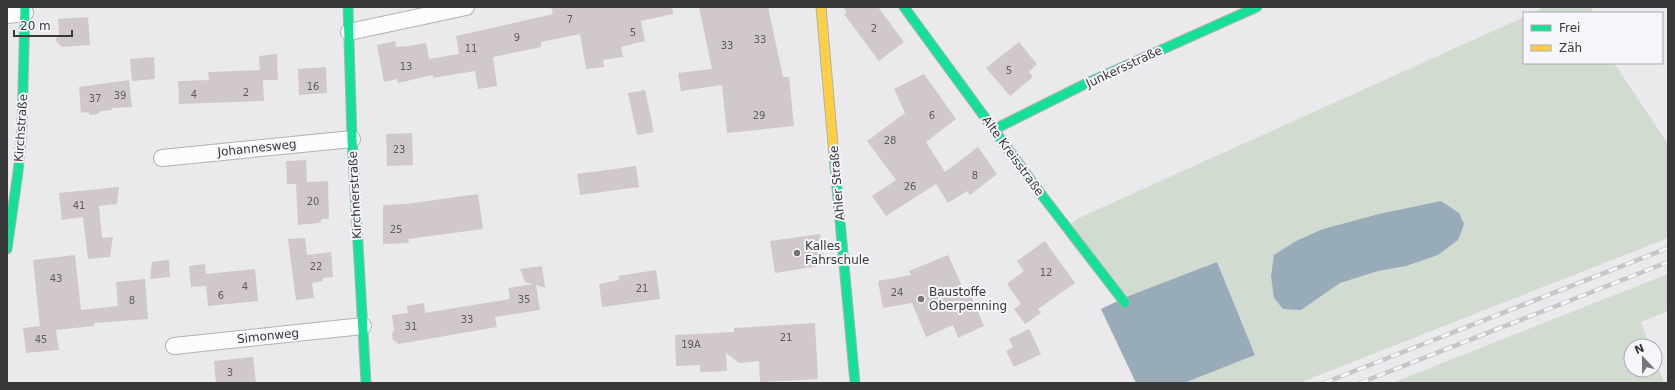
<svg xmlns="http://www.w3.org/2000/svg" width="1675" height="390" font-family="'DejaVu Sans',sans-serif">
<style>
.green{fill:#d2dbcf}
.water{fill:#98abb9}
.building{fill:#d1c9c9}
.lines{fill:none;stroke-linecap:round;stroke-linejoin:round}
.street-casing{stroke:#b2b1b3;stroke-width:18}
.fast-casing{stroke:#b2b1b3;stroke-width:11}
.slow-casing{stroke:#b2b1b3;stroke-width:11}
.street{stroke:#fcfcfc;stroke-width:16}
.fast{stroke:#16e098;stroke-width:9}
.slow{stroke:#ffcf43;stroke-width:9}
.rail-casing{stroke:#c6c6c7;stroke-width:4.5}
.rail{stroke:#f6f5fb;stroke-width:3;stroke-dasharray:9;stroke-linecap:butt}
.poi-dot{fill:#767678;stroke:#f6f5fb;stroke-width:1.5}
.labels{text-anchor:middle;stroke-width:4;stroke-linejoin:round;paint-order:stroke}
.number-label{font-size:10px;fill:#5e5c5e}
.street-label{font-size:12px;fill:#38383a;stroke:#f6f5fb}
.poi-label{font-size:12px;fill:#38383a;stroke:#f6f5fb;text-anchor:start}
</style>
<rect width="100%" height="100%" fill="#eae9ec"/>
<g class="green">
<path d="M1545 7H1591L1593 13H1532Z"/>
<path d="M1524 17V63H1614L1668 144V238L1299 383H1184L1255 355 1217 262 1126 297 1068 226 1081 217Z"/>
<path d="M1668 274V311L1641 322 1650 346H1631V370H1655V360L1664 383H1392Z"/>
</g>
<g class="water">
<path d="M1441 201 1459 213 1464 224 1458 240 1438 255 1406 266 1378 271 1340 283 1301 310 1283 309 1274 298 1271 276 1274 255 1296 241 1323 229 1379 214Z"/>
<path d="M1217 262 1255 355 1184 383H1136L1101 309 1126 297Z"/>
</g>
<g class="building">
<path d="M551 7H672L673 14 641 21 645 41 621 47 623 57 603 60 604 67 586 69 580 34 541 42V47L493 57 497 86 478 89 475 71 433 78V75L398 83 397 79 384 82 377 45 395 41 396 47 403 46V47L426 43 429 59 459 54 456 36 553 14Z"/>
<path d="M699 7H768L783 77H789L794 126 727 133 722 85 681 91 678 73 712 69Z"/>
<path d="M843 7H878L904 42 879 61 844 14 847 13Z"/>
<path d="M88 17 90 45 62 47 55 40 59 35 58 19Z"/>
<path d="M1019 42 1037 64 1029 72 1033 77 1010 96 986 68Z"/>
<path d="M277 54 278 80H263L264 101 179 104 178 81 209 80 208 72 260 70 259 56Z"/>
<path d="M154 57 155 79 132 81 130 59Z"/>
<path d="M326 67 327 93 299 95 298 69Z"/>
<path d="M924 74 956 119 926 142 945 172 978 147 997 174 970 195 967 191 948 203 936 184 886 216 872 196 896 180 867 141 905 113 894 89Z"/>
<path d="M129 80 132 107 111 108 112 110 101 111 98 114 90 115 88 112 81 113 79 87Z"/>
<path d="M645 90 654 132 637 135 628 93Z"/>
<path d="M412 133 413 165 387 166 386 134Z"/>
<path d="M306 160 307 182 328 181 329 219H322L320 223 298 225 296 184H287L286 161Z"/>
<path d="M636 166 639 187 580 195 577 174Z"/>
<path d="M119 187 117 204 99 206 102 238 113 237 110 257 88 259 83 217 62 220 59 193Z"/>
<path d="M478 194 483 229 408 239 409 243 383 244V205L406 204Z"/>
<path d="M820 234 825 265 775 273 770 241Z"/>
<path d="M305 238 307 255 331 252 333 277 323 278V281L312 283 314 298 296 300 288 239Z"/>
<path d="M1045 241 1075 283 1038 309 1041 313 1025 324 1014 309 1021 304 1007 284 1024 271 1017 261Z"/>
<path d="M75 255 81 310 118 306 116 282 145 279 148 319 94 323V326L56 330 59 350 26 353 23 328 40 326 33 260Z"/>
<path d="M948 255 966 295 970 293 984 326 958 338 953 325 926 337 912 303 883 308 878 281 911 275 909 271Z"/>
<path d="M169 260 170 277 150 279 152 262Z"/>
<path d="M205 264 206 274 255 269 258 301 208 306 206 286 191 287 189 266Z"/>
<path d="M542 266 545 288 536 285 540 310 495 317 497 327 399 344 393 340 392 334 394 330 392 315 408 313 407 306 424 303 425 313 510 299 508 288 533 284 525 282 520 269Z"/>
<path d="M656 270 660 299 602 307 599 284 619 280 618 276Z"/>
<path d="M815 323 818 379 760 382 759 361 739 363 726 353 727 371 700 372V365L676 366 675 335 734 332V328Z"/>
<path d="M1029 329 1041 354 1014 367 1006 351 1013 347 1009 339Z"/>
<path d="M253 357 256 383H216L214 361Z"/>
</g>
<g class="lines">
<defs>
<g id="street">
<path d="M7 15 25 13"/>
<path d="M349 32 466 7"/>
<path d="M162 158 352 139"/>
<path d="M174 346 363 326"/>
</g>
<g id="fast">
<path d="M348 7 352 139 366 383"/>
<path d="M904 7 1041 194 1125 303"/>
<path d="M993 130 1085 84 1257 7"/>
<path d="M834 156 855 383"/>
<path d="M7 249 18 172 22 128 25 7"/>
</g>
<path id="slow" d="M821 7 834 156"/>
</defs>
<use href="#street" class="street-casing"/>
<use href="#fast" class="fast-casing"/>
<use href="#slow" class="slow-casing"/>
<use href="#street" class="street"/>
<use href="#fast" class="fast"/>
<use href="#slow" class="slow"/>
<defs>
<g id="rail">
<path d="M1324 383 1668 248"/>
<path d="M1360 383 1668 262"/>
</g>
</defs>
<use href="#rail" class="rail-casing"/>
<use href="#rail" class="rail"/>
</g>
<g class="poi-dot">
<circle cx="797" cy="253" r="4"/>
<circle cx="921" cy="299" r="4"/>
</g>
<g class="labels">
<g class="number-label">
<text x="570" y="23">7</text>
<text x="874" y="32">2</text>
<text x="633" y="36">5</text>
<text x="517" y="41">9</text>
<text x="760" y="43">33</text>
<text x="727" y="49">33</text>
<text x="471" y="52">11</text>
<text x="406" y="70">13</text>
<text x="1009" y="74">5</text>
<text x="313" y="90">16</text>
<text x="246" y="96">2</text>
<text x="194" y="98">4</text>
<text x="120" y="99">39</text>
<text x="95" y="102">37</text>
<text x="759" y="119">29</text>
<text x="932" y="119">6</text>
<text x="890" y="144">28</text>
<text x="399" y="153">23</text>
<text x="975" y="179">8</text>
<text x="910" y="190">26</text>
<text x="313" y="205">20</text>
<text x="79" y="209">41</text>
<text x="396" y="233">25</text>
<text x="316" y="270">22</text>
<text x="1046" y="276">12</text>
<text x="56" y="282">43</text>
<text x="245" y="290">4</text>
<text x="642" y="292">21</text>
<text x="897" y="296">24</text>
<text x="221" y="299">6</text>
<text x="524" y="303">35</text>
<text x="132" y="304">8</text>
<text x="467" y="323">33</text>
<text x="411" y="330">31</text>
<text x="786" y="341">21</text>
<text x="41" y="343">45</text>
<text x="691" y="348">19A</text>
<text x="230" y="376">3</text>
</g>
<g class="street-label">
<text transform="translate(1124 67) rotate(-25)" y="4">Junkersstraße</text>
<text transform="translate(21 128) rotate(-86)" y="4">Kirchstraße</text>
<text transform="translate(257 148) rotate(-6)" y="4">Johannesweg</text>
<text transform="translate(1013 156) rotate(54)" y="4">Alte Kreisstraße</text>
<text transform="translate(837 183) rotate(-95)" y="4">Ahler Straße</text>
<text transform="translate(355 195) rotate(-93)" y="4">Kirchnerstraße</text>
<text transform="translate(268 336) rotate(-6)" y="4">Simonweg</text>
</g>
<g class="poi-label">
<text x="805" y="250">Kalles<tspan x="805" dy="14">Fahrschule</tspan></text>
<text x="929" y="296">Baustoffe<tspan x="929" dy="14">Oberpenning</tspan></text>
</g>
</g>
<rect width="1675" height="390" fill="none" stroke="#38383a" stroke-width="16"/>
<rect x="1523" y="12" width="140" height="52" fill="#f6f5fb" stroke="#aaa9ae"/>
<rect x="1531" y="25" width="20" height="6" fill="#16e098" stroke="#aaa9ae"/>
<text x="1559" y="32" font-size="12" fill="#38383a">Frei</text>
<rect x="1531" y="45" width="20" height="6" fill="#ffcf43" stroke="#aaa9ae"/>
<text x="1559" y="52" font-size="12" fill="#38383a">Zäh</text>
<g transform="translate(1643 358) rotate(338)"><circle r="19" fill="#f6f5fb" stroke="#aaa9ae"/>
<path d="M0-3L7 15L0 10L-7 15Z" fill="#767678"/>
<text y="-6" font-size="11" font-weight="bold" text-anchor="middle" fill="#38383a">N</text>
</g>
<path d="M14 30v6h58v-6" fill="none" stroke="#38383a" stroke-width="2"/>
<text x="20" y="30" font-size="12" fill="#38383a" stroke="#f6f5fb" stroke-width="3" paint-order="stroke">20 m</text>
</svg>
